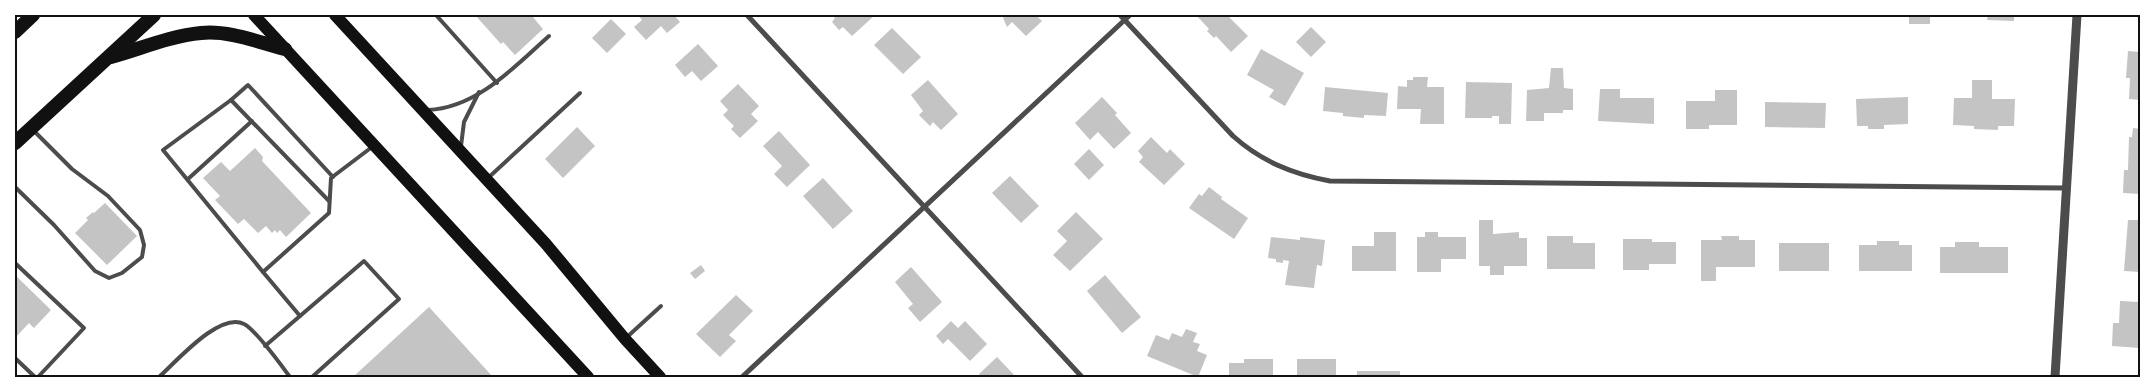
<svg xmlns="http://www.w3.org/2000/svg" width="2155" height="392" font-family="'Work Sans',sans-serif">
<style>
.building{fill:#c4c4c4}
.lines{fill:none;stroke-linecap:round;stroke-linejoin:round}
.service{stroke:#4c4c4c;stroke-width:4}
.minor{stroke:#4c4c4c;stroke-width:5}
.tertiary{stroke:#4c4c4c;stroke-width:9}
.primary{stroke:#111;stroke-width:12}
.trunk{stroke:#111;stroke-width:14}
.neatline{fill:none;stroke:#111;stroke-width:2}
</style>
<rect width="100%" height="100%" fill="#fff"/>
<g class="building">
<path d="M475 15H534L532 16 543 29 515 55 503 42 501 44Z"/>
<path d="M638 15H674L680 22 667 33 661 26 646 40 634 27 642 20Z"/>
<path d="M832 15H875L852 36 843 27 839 30 832 22 835 18Z"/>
<path d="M1006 15H1036L1042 21 1026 36 1012 22 1007 27 1003 18Z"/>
<path d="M1196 15H1227L1248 36 1231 52 1216 36 1214 38 1207 31 1209 29Z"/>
<rect x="1909" y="15" width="21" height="9"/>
<path d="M1988 15H2014V21L1987 20Z"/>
<path d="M611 19 626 34 607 53 592 38Z"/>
<path d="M1311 27 1326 42 1311 57 1296 42Z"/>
<path d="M892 28 921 57 903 74 874 45Z"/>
<path d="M698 44 718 66 701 81 692 71 685 77 675 65Z"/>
<path d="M1261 49 1304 73 1285 106 1269 97 1274 90 1247 75Z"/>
<path d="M2128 51 2140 52V100L2129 99 2130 78H2126Z"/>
<path d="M1551 68H1563L1564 88 1573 89V110H1563V113H1544V121H1526L1527 90 1549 88Z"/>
<path d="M1413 77H1428L1427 87H1444V124H1420L1421 109H1397L1398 86 1407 87V80H1413Z"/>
<path d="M928 80 958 114 941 130 933 122 930 126 919 115 923 111 911 95Z"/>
<path d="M1972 80H1992V99H2015L2014 126H1998V130L1974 129V126L1953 125 1954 98H1972Z"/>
<path d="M1466 82 1512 83 1511 124H1499V116H1492V118H1465Z"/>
<path d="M738 84 759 106 751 114 758 121 740 138 731 129 734 126 723 115 728 110 720 101Z"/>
<path d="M1325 87 1388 93 1386 116 1364 115V118L1343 116V113L1323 111Z"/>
<path d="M1600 89H1620V98H1654V124L1598 121Z"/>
<path d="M1715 90H1737V125H1709V129H1686V101H1715Z"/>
<path d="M1102 97 1117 113 1115 115 1131 133 1114 149 1098 132 1090 140 1075 123Z"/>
<path d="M1908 97V124L1884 125V129H1868V126H1857L1856 99Z"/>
<path d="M1765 102 1826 103 1825 128 1765 127Z"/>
<path d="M577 127 595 146 563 178 545 159Z"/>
<path d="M2133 128 2140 129V194L2123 193 2124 170H2128L2129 137H2132Z"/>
<path d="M779 131 810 165 787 187 774 174 782 166 763 146Z"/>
<path d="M1151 137 1167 153 1170 149 1185 164 1164 185 1139 162 1143 157 1138 151Z"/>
<path d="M255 148 263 157 262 161 311 213 286 237 280 230 277 233 275 230 272 233 266 226 258 233 244 219 238 224 215 200 220 196 203 178 221 162 230 171Z"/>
<path d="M1089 149 1104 165 1089 180 1074 164Z"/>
<path d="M1010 176 1039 206 1021 223 992 193Z"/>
<path d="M823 178 853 211 833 229 803 196Z"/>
<path d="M1209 187 1222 197 1221 199 1248 218 1234 239 1189 208 1199 194 1202 196Z"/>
<path d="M105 203 137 236 107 265 75 233 88 220 86 218 93 212 94 213Z"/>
<path d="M1076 212 1103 239 1070 271 1053 255 1067 241 1057 231Z"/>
<path d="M1479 220H1493V234L1519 232V238H1527V266H1504V275H1490V266H1479Z"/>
<path d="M2128 220H2140V272L2124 271Z"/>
<path d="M1374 232H1396V271H1352V246H1374Z"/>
<path d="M1425 232H1438V237H1466V259H1441V272H1417V237H1425Z"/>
<path d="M1547 236H1573V243H1595V269H1547Z"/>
<path d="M1721 236H1739V240H1755V267H1716V281H1701V240H1722Z"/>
<path d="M1271 237 1300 240V237L1325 240 1322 266 1317 265 1314 288 1285 285 1289 261 1283 260V263L1276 262V259L1268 258Z"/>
<path d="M1623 239H1652V242H1676V264H1649V270H1623Z"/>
<path d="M1877 241H1899V245H1912V271H1859V245H1877Z"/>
<path d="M1955 242H1979V247H2008V273H1940V247H1955Z"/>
<rect x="1779" y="243" width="50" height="28"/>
<path d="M701 265 705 271 695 279 690 273Z"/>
<path d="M911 267 942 302 920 322 908 308 913 304 895 282Z"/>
<path d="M15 275 51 310 34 328 29 323 15 338Z"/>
<path d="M1105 275 1141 317 1122 333 1087 291Z"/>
<path d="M736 295 753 311 729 335 736 341 720 357 696 334Z"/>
<path d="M2120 301 2140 302V348L2112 346 2113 323H2119Z"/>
<path d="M429 307 493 377H353Z"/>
<path d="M951 321 958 328 965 321 987 344 970 361 948 339 943 344 936 336Z"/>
<path d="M1186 329 1197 333 1193 342 1200 344 1197 351 1207 355 1198 377 1147 356 1156 335 1169 340 1172 333 1182 337Z"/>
<path d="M997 357 1016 377H982L979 374Z"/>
<path d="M1244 359H1273V377H1229V363H1244Z"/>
<rect x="1297" y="359" width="39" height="18"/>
<rect x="1357" y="371" width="43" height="6"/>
<rect x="1815" y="375" width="18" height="2"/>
</g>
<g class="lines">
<g class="service">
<path d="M436 15 497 83"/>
<path d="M231 100 329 201"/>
<path d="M428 110C477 108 514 67 549 36"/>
<path d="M461 146 464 122 479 92"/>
<path d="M333 177 248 85 231 100 163 150 263 272 329 213 331 178 372 147"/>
<path d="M488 178 580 93"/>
<path d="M188 179 252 121"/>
<path d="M15 187 54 225 95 271 109 278 122 273 142 257 144 245 140 230 108 196 72 169 33 130"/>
<path d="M15 263 84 328 38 377"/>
<path d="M263 272 300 316 364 261 399 299 312 377"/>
<path d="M627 337 661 306"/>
<path d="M265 346 300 316"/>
<path d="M15 358 35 377"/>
<path d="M159 377C176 362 220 311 244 324 256 330 281 365 290 377"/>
</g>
<g class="minor">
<path d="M747 15 1082 377"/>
<path d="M1120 15 1233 136C1261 161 1292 174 1330 181L2066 188"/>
<path d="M742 377 1130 15"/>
</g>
<path class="tertiary" d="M2055 377 2077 15"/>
<g class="primary">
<path d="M254 15 588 377"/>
<path d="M335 15 546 244 625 339 660 377"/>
</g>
<g class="trunk">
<path d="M15 32 33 15"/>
<path d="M111 57C140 49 170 36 201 33 228 30 258 42 285 49"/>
<path d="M15 143 154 15"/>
</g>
</g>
<rect width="2155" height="392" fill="none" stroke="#ffffff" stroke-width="32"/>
<rect x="16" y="16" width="2123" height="360" class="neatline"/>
</svg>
